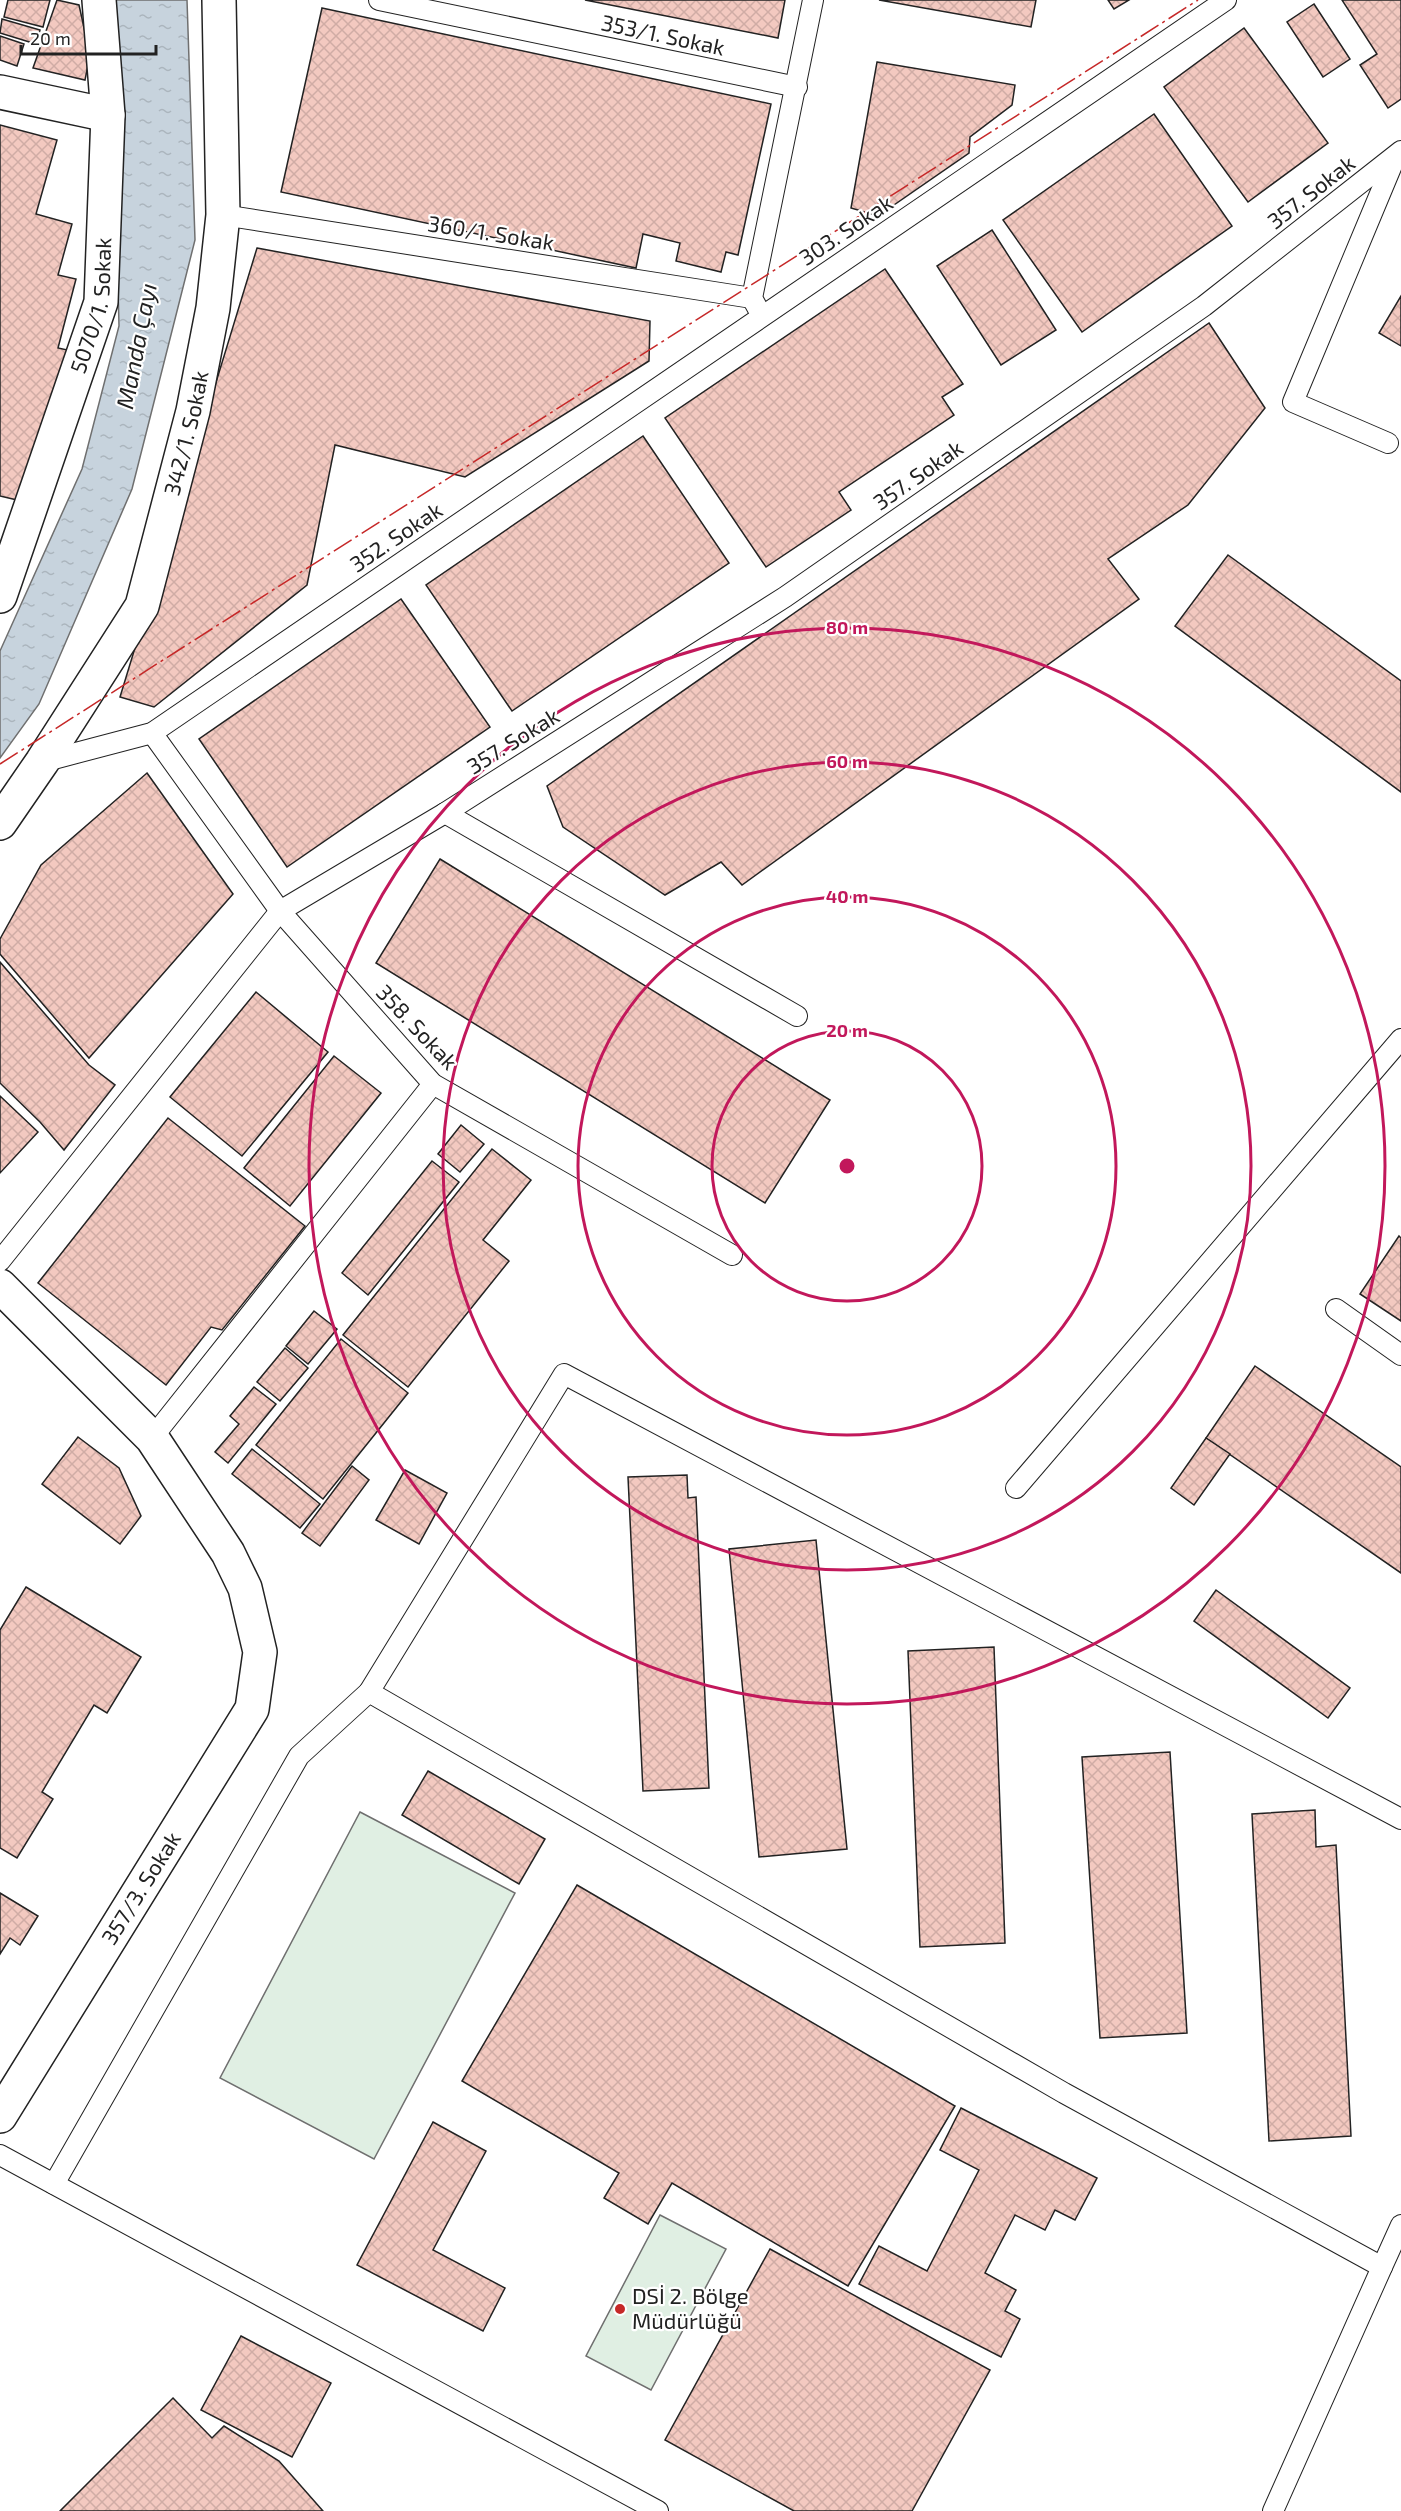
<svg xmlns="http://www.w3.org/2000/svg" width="1401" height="2511" font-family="'Exo 2',sans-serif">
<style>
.garden{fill:#e0efe3;stroke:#6f6f6f;stroke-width:1.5}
.water{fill:url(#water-ripples);stroke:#6f6f6f;stroke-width:1.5}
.building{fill:url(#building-cross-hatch);stroke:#222;stroke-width:1.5}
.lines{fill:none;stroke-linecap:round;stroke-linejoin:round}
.lane-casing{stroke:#222;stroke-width:22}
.street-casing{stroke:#222;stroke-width:36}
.secondary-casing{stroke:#222;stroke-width:36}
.lane{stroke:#fff;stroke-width:20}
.street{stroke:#fff;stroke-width:33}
.secondary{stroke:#fff;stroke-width:33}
.power{stroke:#c62828;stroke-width:1.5;stroke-dasharray:21 4.5 3 4.5;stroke-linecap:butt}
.ring{fill:none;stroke:#c2185b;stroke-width:3}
.poi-dot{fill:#c62828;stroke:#fff;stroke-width:2}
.labels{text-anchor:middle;stroke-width:4.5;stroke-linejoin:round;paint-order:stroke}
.street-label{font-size:22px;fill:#222;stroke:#fff}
.poi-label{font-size:22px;fill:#222;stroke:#fff;text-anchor:start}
.water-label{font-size:24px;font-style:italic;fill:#222;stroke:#fff}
.centre{fill:#c2185b;stroke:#fff;stroke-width:3}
.ring-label{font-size:18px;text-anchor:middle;font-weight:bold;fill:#c2185b;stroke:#fff;stroke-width:4.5;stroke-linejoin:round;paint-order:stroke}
</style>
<defs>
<pattern id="water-ripples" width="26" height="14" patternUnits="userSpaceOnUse" patternTransform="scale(1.5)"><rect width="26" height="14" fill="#c7d3dd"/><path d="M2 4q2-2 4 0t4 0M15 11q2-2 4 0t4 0" fill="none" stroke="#abb5bd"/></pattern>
<pattern id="building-cross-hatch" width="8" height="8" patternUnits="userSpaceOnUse" patternTransform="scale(1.5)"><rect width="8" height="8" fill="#f3c9c0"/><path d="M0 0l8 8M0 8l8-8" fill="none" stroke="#d0aca5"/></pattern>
</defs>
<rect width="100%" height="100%" fill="#fff"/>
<g class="garden">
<path d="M360 1812 515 1893 374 2159 220 2078Z"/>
<path d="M660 2215 726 2249 651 2390 586 2356Z"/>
</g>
<path class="water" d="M111 0H187L195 240 132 489 39 704 0 758V651L82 469 119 326Z"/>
<g class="building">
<path d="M8 0H50L43 27 4 17Z"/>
<path d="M57 0 79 5 90 55 85 80 33 68Z"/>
<path d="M585 0H785L778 38Z"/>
<path d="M879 0H1036L1031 27Z"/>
<path d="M1108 0H1129L1114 9Z"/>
<path d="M1342 0H1401V99L1388 108 1360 65 1377 54Z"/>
<path d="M1314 4 1350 59 1323 77 1287 22Z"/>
<path d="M322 8 771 104 738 255 726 252 721 272 676 261 680 243 643 234 636 268 281 192Z"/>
<path d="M2 19 40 30 36 44 0 33Z"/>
<path d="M1244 28 1328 143 1248 202 1164 87Z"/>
<path d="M0 36 24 44 17 66 0 60Z"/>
<path d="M877 62 1015 85 1012 105 970 137 969 153 878 216 851 208Z"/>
<path d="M1154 114 1232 226 1082 332 1003 220Z"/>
<path d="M0 125 57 140 36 214 72 224 58 275 76 279 58 348 72 351 30 503 0 496Z"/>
<path d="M992 230 1056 330 1001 365 937 266Z"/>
<path d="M257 248 650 321 649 361 465 477 335 445 307 585 154 707 120 697Z"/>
<path d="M885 269 963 384 942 397 954 415 839 492 851 510 766 567 665 418Z"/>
<path d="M1401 296V346L1379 333Z"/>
<path d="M1209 323 1265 408 1188 505 1108 559 1139 599 742 885 721 862 665 895 563 827 547 786Z"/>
<path d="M643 436 729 563 512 711 426 585Z"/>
<path d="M1228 555 1401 681V792L1175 626Z"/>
<path d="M401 599 490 727 287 867 199 739Z"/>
<path d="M147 773 233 894 89 1058 0 954V939L41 865Z"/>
<path d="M440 859 830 1100 765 1203 376 963Z"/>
<path d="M0 962 89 1065 115 1085 64 1150 40 1122 0 1083Z"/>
<path d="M256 992 328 1052 242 1156 170 1097Z"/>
<path d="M334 1056 381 1093 290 1206 244 1168Z"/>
<path d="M0 1096 38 1132 0 1173Z"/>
<path d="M168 1118 305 1226 222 1330 211 1327 166 1385 38 1283Z"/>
<path d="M461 1125 484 1144 460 1172 438 1154Z"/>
<path d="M492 1149 531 1180 483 1240 509 1261 408 1387 343 1335Z"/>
<path d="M432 1161 459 1182 368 1295 342 1273Z"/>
<path d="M1399 1236 1401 1238V1321L1360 1294Z"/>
<path d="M314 1311 337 1329 308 1364 286 1346Z"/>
<path d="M341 1339 408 1393 323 1499 256 1445Z"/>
<path d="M285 1348 308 1368 280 1401 257 1382Z"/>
<path d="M1255 1366 1401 1467V1573L1206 1438Z"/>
<path d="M254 1387 276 1404 228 1463 215 1452 239 1424 230 1416Z"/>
<path d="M78 1437 119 1468 141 1516 120 1544 42 1484Z"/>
<path d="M1206 1438 1230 1454 1194 1505 1171 1488Z"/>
<path d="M252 1449 320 1504 300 1528 232 1474Z"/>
<path d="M352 1466 369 1480 320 1546 302 1533Z"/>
<path d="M405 1470 447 1493 419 1544 376 1520Z"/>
<path d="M687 1475 688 1498 696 1497 709 1788 643 1791 628 1477Z"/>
<path d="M816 1540 847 1849 759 1857 729 1549Z"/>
<path d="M26 1587 141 1657 107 1713 94 1705 42 1792 53 1799 17 1858 0 1848V1630Z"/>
<path d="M1216 1590 1350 1688 1328 1718 1194 1621Z"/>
<path d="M994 1647 1005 1943 920 1947 908 1651Z"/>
<path d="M1170 1752 1187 2033 1100 2038 1082 1757Z"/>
<path d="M428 1771 545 1839 519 1884 402 1815Z"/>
<path d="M1315 1810 1316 1847 1336 1845 1351 2136 1269 2141 1252 1814Z"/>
<path d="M577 1885 955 2106 848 2286 672 2183 648 2224 604 2198 619 2173 462 2081Z"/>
<path d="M0 1893 38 1916 20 1945 10 1938 0 1954Z"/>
<path d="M961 2108 1097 2178 1075 2220 1055 2210 1045 2230 1015 2215 985 2273 1016 2290 1005 2311 1020 2319 1001 2357 859 2284 879 2246 927 2271 979 2170 940 2150Z"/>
<path d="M433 2122 486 2151 433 2250 505 2288 483 2331 357 2265Z"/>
<path d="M770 2249 990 2370 912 2511H794L665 2440Z"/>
<path d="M241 2336 331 2383 292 2457 201 2410Z"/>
<path d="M173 2398 212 2438 224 2426 279 2461 323 2511H60Z"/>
</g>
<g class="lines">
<defs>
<g id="lane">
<path d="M379 0 797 87"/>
<path d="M223 215 752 298"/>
<path d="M758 309 752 298 813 0"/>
<path d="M1388 443 1293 402 1395 158"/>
<path d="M152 733 280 911 433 1084 732 1255"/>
<path d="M42 762 152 733 1226 0"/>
<path d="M445 813 797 1016"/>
<path d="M0 1261 280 911 445 813 785 597 1204 306 1401 151"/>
<path d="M1336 1309 1401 1355"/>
<path d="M152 1438 433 1084"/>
<path d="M1016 1488 1401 1039"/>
<path d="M369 1692 564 1374 1401 1819"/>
<path d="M0 2155 658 2511"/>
<path d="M54 2184 299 1756 369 1692 1064 2093 1382 2267 1273 2511"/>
<path d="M1382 2267 1401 2225"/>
</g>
<g id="street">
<path d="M0 92 108 115"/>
<path id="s1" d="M0 596 101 302 108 115 99 0"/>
<path id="s2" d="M0 823 42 762 142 606 193 411 213 308 223 215 219 0"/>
</g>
<path id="secondary" d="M0 1286 152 1438 228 1553 245 1588 260 1652 252 1709 0 2116"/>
</defs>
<use href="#lane" class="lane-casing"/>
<use href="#street" class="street-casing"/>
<use href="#secondary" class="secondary-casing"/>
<use href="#lane" class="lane"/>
<use href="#street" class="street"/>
<use href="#secondary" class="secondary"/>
<path class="power" d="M0 764 1198 0"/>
</g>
<g class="ring">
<circle cx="847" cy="1166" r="135"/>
<circle cx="847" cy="1166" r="269"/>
<circle cx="847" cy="1166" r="404"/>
<circle cx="847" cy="1166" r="538"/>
</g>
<circle class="poi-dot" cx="620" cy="2309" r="6"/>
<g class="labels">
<g class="street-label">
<text transform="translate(663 35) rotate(12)" y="8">353/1. Sokak</text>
<text transform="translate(1311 192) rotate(-38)" y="8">357. Sokak</text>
<text transform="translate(846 230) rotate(-34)" y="8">303. Sokak</text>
<text transform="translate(491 233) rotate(9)" y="8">360/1. Sokak</text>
<text dy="8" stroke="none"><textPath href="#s1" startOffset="306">5070/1. Sokak</textPath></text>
<text dy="8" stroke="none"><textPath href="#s2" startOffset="438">342/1. Sokak</textPath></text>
<text transform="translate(918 475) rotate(-35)" y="8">357. Sokak</text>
<text transform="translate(396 537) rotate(-34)" y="8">352. Sokak</text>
<text transform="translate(513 741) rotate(-32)" y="8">357. Sokak</text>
<text transform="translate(417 1027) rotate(47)" y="8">358. Sokak</text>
<text transform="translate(141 1888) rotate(-58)" y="8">357/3. Sokak</text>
</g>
<g class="poi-label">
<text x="632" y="2304">DSİ 2. Bölge<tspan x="632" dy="25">Müdürlüğü</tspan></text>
</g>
<g class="water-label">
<text transform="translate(137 346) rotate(-79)" y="8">Manda Çayı</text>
</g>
</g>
<circle cx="847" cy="1166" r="9" class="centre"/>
<g class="ring-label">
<text x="847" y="634">80 m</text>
<text x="847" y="768">60 m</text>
<text x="847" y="903">40 m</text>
<text x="847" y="1037">20 m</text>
</g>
<path d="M21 45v9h135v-9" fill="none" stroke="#222222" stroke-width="3"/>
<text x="30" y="45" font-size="18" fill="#222222" stroke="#ffffff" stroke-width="4.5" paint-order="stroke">20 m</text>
</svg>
